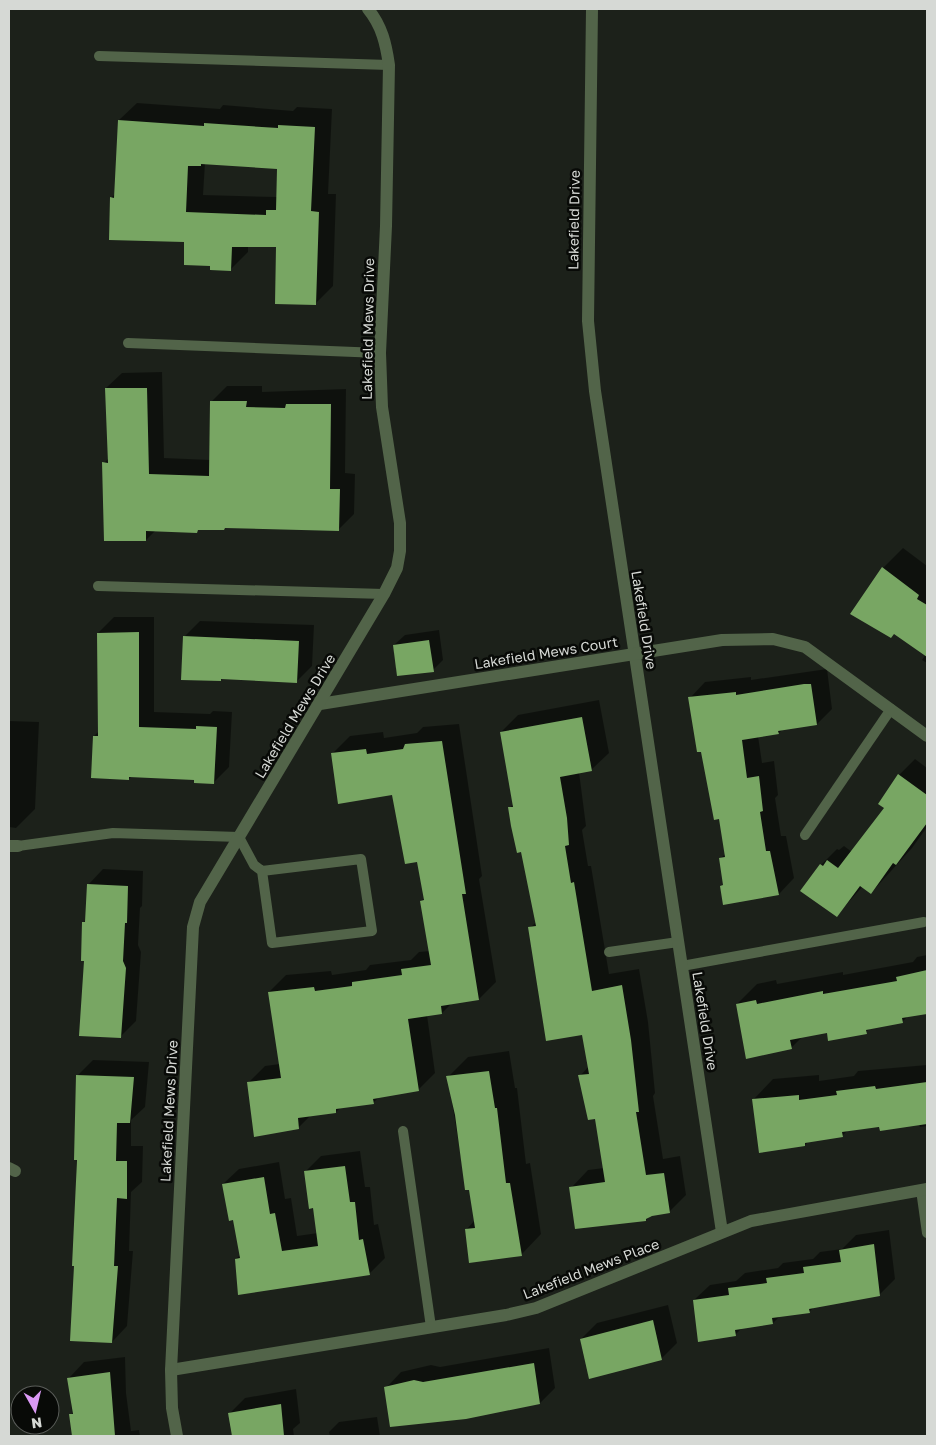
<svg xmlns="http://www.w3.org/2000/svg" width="936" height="1445" font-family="'Golos Text',sans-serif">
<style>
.shadow{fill:#0007;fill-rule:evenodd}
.building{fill:#78a663;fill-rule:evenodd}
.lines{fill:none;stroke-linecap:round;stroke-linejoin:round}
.lane{stroke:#526449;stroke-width:10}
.street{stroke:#526449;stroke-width:12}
.labels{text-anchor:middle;stroke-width:5;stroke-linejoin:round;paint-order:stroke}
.street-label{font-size:14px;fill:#d6d9d5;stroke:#080a07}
</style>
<rect width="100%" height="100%" fill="#1c211a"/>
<g class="shadow">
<path d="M137 103 220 109 223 105 293 111 297 107 332 109 328 194H336L333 286 315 304 278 246H248V252L230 270 211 265 186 241 111 198 116 193 119 120ZM205 163 278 168 277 197 203 195Z"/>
<path d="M162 372 164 458 211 460V402L227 386H262V392L346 389 345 473 355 474 354 514 339 529 226 527 200 528 197 531 156 530 146 540 104 463 109 458 106 388 122 373Z"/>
<path d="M903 548 927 566V663L922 660 926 654 883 568Z"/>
<path d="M114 617H154V712L210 714 213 711 232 712 229 767 214 782 196 779 132 776 129 779 94 736 99 731 98 633Z"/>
<path d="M200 621 314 625 312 666 296 682 223 677 221 680 184 637Z"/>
<path d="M439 630 443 660 433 670 394 645 405 635Z"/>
<path d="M827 669 832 709 817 724 783 729 779 733 758 736 762 763 774 761 778 795 775 798 781 836H786L794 878 779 894 722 886 724 884 720 859 726 853 720 817 690 698 705 682 751 677V680Z"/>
<path d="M599 700 609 753 591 770 579 772 586 826 582 830 588 866H591L609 974 639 969 648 1022 655 1093 653 1096 663 1159 680 1156 686 1195 669 1212 651 1215 646 1220 571 1188 588 1170 604 1168 596 1118 580 1076 589 1066 583 1034 547 1040 530 928 537 921 522 851 510 808 513 804 501 732 518 715Z"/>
<path d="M9 721 39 722 35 809 16 828 9 827Z"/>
<path d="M459 724 482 876 479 879 496 982 479 999 452 1003 442 1013 427 1015 435 1073 418 1090 380 1096 373 1103 340 1108 336 1112 311 1115 299 1127 248 1083 265 1066 280 1064 269 992 286 975 331 971 332 975 366 970 370 965 411 960 419 952 430 951 421 901 425 898 418 861 393 793 333 753 350 736 383 732 384 738 417 733 423 727Z"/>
<path d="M915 759 927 768V827L912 848 871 893 863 886 837 915 802 890 821 865 837 849 839 850 844 846 852 852 886 808 880 803 899 775Z"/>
<path d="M103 869 143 871 142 906 140 908 138 945 141 952 136 1021 120 1037 85 960 83 923 86 920 88 885Z"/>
<path d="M927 955V1012L908 1016 903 1021 871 1027 866 1032H828L803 1036 791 1048 737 1004 757 984 776 980 777 984 843 972V975L913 962 917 957Z"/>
<path d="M509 1051 515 1088H517L526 1164 530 1163 541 1234 521 1255 466 1230 475 1220 470 1188 466 1189 448 1077 468 1057Z"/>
<path d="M93 1060 149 1062 145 1107 131 1120V1146H143L142 1182 131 1192 129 1251H133L127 1326 112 1342 76 1265 77 1076Z"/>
<path d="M927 1065V1126L920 1127 919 1124 848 1130 842 1136 809 1141 805 1145 753 1100 773 1079 819 1075V1081L854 1076 858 1071Z"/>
<path d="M360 1151 365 1187H370L374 1225 378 1224 385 1258 369 1274 239 1294 236 1259 241 1254 234 1219 223 1184 239 1169 279 1162 285 1199 291 1198 297 1236 318 1233 305 1172 321 1156Z"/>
<path d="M889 1230 895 1279 880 1294 814 1307 809 1312 780 1316 773 1323 743 1327 735 1335 694 1300 710 1285 736 1281 745 1273 778 1268 783 1263 813 1259 820 1252 842 1249 856 1235Z"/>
<path d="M668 1305 677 1343 661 1359 581 1339 597 1323Z"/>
<path d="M549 1348 555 1388 540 1403 386 1388 401 1372 431 1365 440 1367Z"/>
<path d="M125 1357 126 1393 131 1431 139 1430 140 1436H74L69 1378 84 1362Z"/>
<path d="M296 1389 300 1423 293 1429 294 1436H234L230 1413 245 1398Z"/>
<path d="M377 1417 380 1436H330L329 1432 339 1422Z"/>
</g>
<g class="building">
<path d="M118 120 204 126V123L278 128V125L315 127 311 211 319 212 316 305 275 304 276 247H232L231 271 210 270V266L184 265V242L109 240 110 197 114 198ZM201 164 277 169 276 210H266V215L186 212 188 166H201Z"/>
<path d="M105 388H147L149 474 209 476 210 401H247L246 407 285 408 286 404H331L330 489H340L339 531 225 528 224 530H198L197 533 146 531V541H104L102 462 108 463Z"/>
<path d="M882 567 919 595 917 599 927 605V657L894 634 891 638 850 614Z"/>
<path d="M139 632V727L196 729V726L217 727 214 784 194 783V780L129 777V780L91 778 93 736H98L97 633Z"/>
<path d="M183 636 299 641 297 683 221 679V681L181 680Z"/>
<path d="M429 640 434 672 397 676 393 645Z"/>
<path d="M804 684H811L817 725 778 731 779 734 742 740 747 778 759 776 763 811 760 812 766 851H770L779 895 723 905 720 886 723 885 719 858 725 857 719 819 714 820 701 752H697L688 697 736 692V695Z"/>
<path d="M582 717 592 771 560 777 567 818 569 845 565 846 571 883 574 882 592 991 622 985 631 1040 639 1112H636L646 1175 664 1173 670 1213 652 1216 646 1219V1221L575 1229 569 1187 605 1182 595 1119 588 1120 578 1075 589 1074 582 1035 546 1041 528 927 536 926 521 852 517 853 511 826 508 807H513L500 732Z"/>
<path d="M442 741 466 894H462L479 1000 441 1006 442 1014 408 1019 419 1091 373 1099 374 1104 336 1109V1113L298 1118 299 1129 254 1137 247 1082 281 1078 268 992 314 987 315 991 352 986V982L402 975 401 969 431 965 420 901 424 900 417 862 405 864 392 795 338 804 331 753 366 749 367 754 403 749 405 744Z"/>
<path d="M898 774 927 795V823L896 865 893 863 871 894 860 886 837 917 800 891 820 864 823 866 827 860 838 868 884 808 878 804Z"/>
<path d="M87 884 128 886 127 923H125L123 961 126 968 121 1038 79 1036 84 961H81L82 922H85Z"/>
<path d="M927 970V1014L902 1018 903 1023 866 1030 867 1034 828 1041 827 1033 790 1040 792 1049 746 1059 736 1004 756 1000 757 1004 823 991V994L897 981 896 977Z"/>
<path d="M489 1071 495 1108H497L506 1183H510L522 1256 469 1263 465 1229 475 1228 469 1190H465L455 1115 446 1076Z"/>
<path d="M76 1075 134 1077 130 1123H117L116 1161H127V1199L117 1198 114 1266H118L112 1343 70 1341 74 1266H72L77 1160H74Z"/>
<path d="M927 1082V1124L880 1131 879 1127 842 1132 843 1137 805 1143V1146L759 1153 752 1099 799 1095V1100L837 1095 836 1091 875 1086 876 1089Z"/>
<path d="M345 1166 350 1202H355L359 1240 363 1239 370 1275 238 1295 235 1259 240 1258 233 1220 229 1221 222 1184 264 1177 270 1214 275 1213 282 1251 318 1246 313 1208 309 1209 304 1171Z"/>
<path d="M874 1244 880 1296 809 1309 810 1313 772 1318 773 1324 735 1330 736 1336 698 1342 693 1300 729 1295 728 1288 767 1283 766 1278 804 1273 803 1267 841 1262 839 1250Z"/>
<path d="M653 1320 662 1360 589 1379 580 1339Z"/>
<path d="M534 1363 540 1404 466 1419 390 1427 384 1387 414 1380 423 1382Z"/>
<path d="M110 1372 115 1436H72L69 1414H73L67 1378Z"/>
<path d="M281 1404 284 1436H232L228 1413Z"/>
</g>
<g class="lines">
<g class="lane">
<path d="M99 56 389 65"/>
<path d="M128 343 380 353"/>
<path d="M98 586 384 594"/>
<path d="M805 835 891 709"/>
<path d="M18 846 113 833 239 837 254 865 262 871 272 943 372 931 361 859 262 871"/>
<path d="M609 952 678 942"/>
<path d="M682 966 924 922"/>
<path d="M403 1131 431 1327"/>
<path d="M921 1190 927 1233"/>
</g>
<g class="street">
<path d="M592 9 588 321 595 391 722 1232"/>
<path d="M320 704 722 640 773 639 805 647 927 736"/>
<path d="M9 846H18"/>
<path d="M9 1168 15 1171"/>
<path d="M171 1370 506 1315 536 1308 751 1221 927 1189"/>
<path d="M177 1436 172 1408 171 1370 193 927 200 902 384 594 397 568 400 551V523L382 407 380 353 386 226 389 65C386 44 382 26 368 9"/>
</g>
</g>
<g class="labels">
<g class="street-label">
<text transform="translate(574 220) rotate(-89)" y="5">Lakefield Drive</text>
<text transform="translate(368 329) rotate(-89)" y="5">Lakefield Mews Drive</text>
<text transform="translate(644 620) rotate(81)" y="5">Lakefield Drive</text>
<text transform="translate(546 653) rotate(-9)" y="5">Lakefield Mews Court</text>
<text transform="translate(295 716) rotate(-59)" y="5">Lakefield Mews Drive</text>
<text transform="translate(705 1021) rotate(81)" y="5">Lakefield Drive</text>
<text transform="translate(169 1111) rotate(-87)" y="5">Lakefield Mews Drive</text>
<text transform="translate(591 1269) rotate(-21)" y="5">Lakefield Mews Place</text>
</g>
</g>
<rect width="936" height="1445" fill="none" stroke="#d6d9d5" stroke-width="20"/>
<g transform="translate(35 1410) rotate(172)"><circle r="24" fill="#080a07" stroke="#5a5d59"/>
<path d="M0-4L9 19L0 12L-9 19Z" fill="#db99f5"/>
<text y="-8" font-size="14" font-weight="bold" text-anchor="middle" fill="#d6d9d5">N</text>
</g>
</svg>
